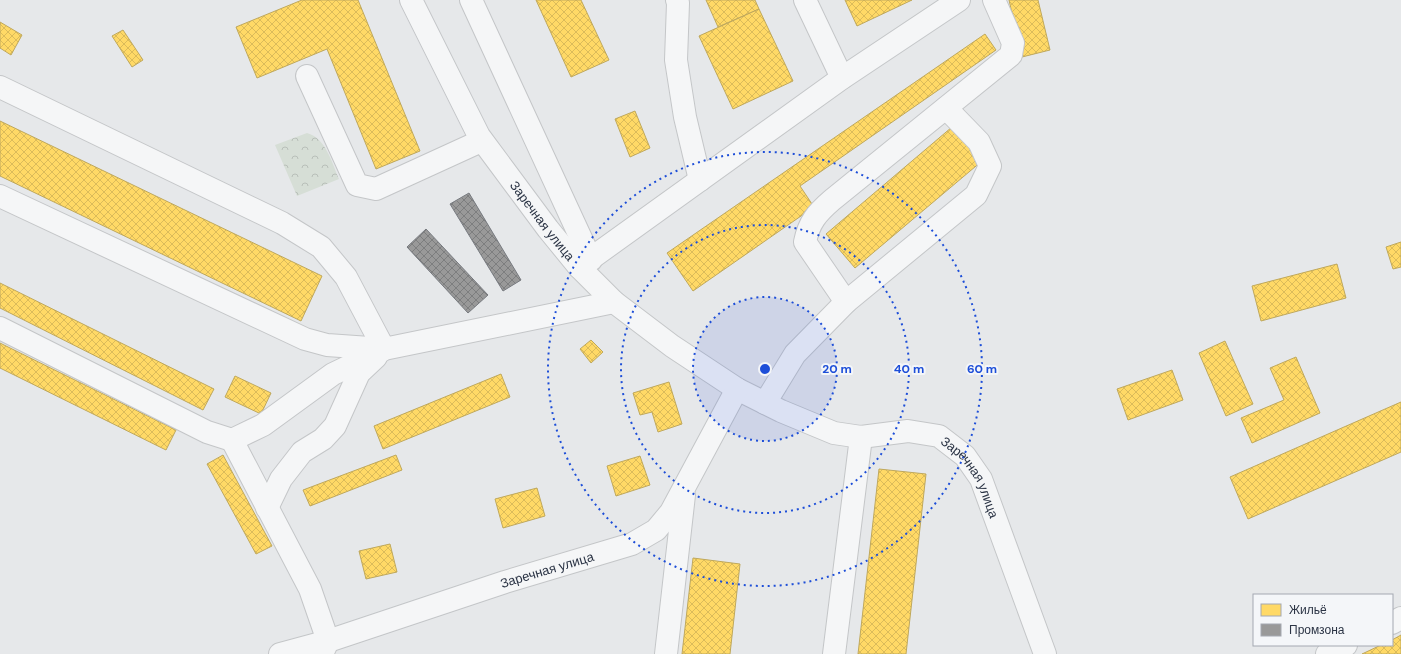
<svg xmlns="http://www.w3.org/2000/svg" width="1401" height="654" font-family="'DM Sans',sans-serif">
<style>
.forest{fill:url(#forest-crowns)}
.homes{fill:url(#homes-cross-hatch);stroke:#bfa85c}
.industry{fill:url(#industry-cross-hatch);stroke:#787b80}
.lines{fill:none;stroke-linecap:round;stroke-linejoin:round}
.minor-casing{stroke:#c4c6c8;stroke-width:24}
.minor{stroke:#f5f6f7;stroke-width:22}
.ring{fill:none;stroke:#1d4ed8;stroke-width:2;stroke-dasharray:2 4}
.labels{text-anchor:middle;stroke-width:4;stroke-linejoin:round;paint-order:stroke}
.street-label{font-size:13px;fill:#2b3445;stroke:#f4f6f9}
.centre{fill:#1d4ed8;stroke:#f4f6f9;stroke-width:2}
.ring-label{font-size:12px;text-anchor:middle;font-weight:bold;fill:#1d4ed8;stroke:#f4f6f9;stroke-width:4;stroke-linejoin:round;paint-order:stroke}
</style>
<defs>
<pattern id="forest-crowns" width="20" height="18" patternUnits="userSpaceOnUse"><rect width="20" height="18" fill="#d6ded6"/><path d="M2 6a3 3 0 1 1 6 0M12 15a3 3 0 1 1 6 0" fill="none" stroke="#b8bfb9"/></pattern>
<pattern id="homes-cross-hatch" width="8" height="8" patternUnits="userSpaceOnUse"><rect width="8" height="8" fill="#ffd966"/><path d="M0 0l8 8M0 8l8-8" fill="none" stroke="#dbbb5a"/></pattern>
<pattern id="industry-cross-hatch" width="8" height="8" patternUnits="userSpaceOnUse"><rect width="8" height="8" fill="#999"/><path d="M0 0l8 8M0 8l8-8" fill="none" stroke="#7d7e7f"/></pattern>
</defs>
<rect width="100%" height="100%" fill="#e6e8ea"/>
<path class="forest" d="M307 133C326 138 332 163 339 179L297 196 275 145Z"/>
<g class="homes">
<path d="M302 0H358L420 151 376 169 327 49 257 78 236 27Z"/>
<path d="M536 0H581L609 60 571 77Z"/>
<path d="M706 0H755L759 9 718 27Z"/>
<path d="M845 0H912L857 26Z"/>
<path d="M1009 0H1038L1050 50 1022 57Z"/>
<path d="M759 9 793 81 733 109 699 36Z"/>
<path d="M0 22 22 35 11 55 0 48Z"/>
<path d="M123 30 143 60 132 67 112 36Z"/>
<path d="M985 34 996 50 800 186 814 207 693 291 667 253Z"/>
<path d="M635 111 650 148 630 157 615 119Z"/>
<path d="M0 121 322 276 301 321 0 176Z"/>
<path d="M952 127 982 161 855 268 826 234Z"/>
<path d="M1401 242V267L1393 269 1386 247Z"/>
<path d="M1337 264 1346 298 1261 321 1252 286Z"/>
<path d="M0 283 214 389 203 410 0 308Z"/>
<path d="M591 340 603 352 591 363 580 349Z"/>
<path d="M1225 341 1253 404 1226 416 1199 353Z"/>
<path d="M0 343 176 430 166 450 0 368Z"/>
<path d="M1296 357 1320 413 1252 443 1241 418 1284 400 1270 368Z"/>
<path d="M1172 370 1183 400 1128 420 1117 389Z"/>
<path d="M501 374 510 397 383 449 374 426Z"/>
<path d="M235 376 271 393 261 414 225 397Z"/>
<path d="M669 382 682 424 658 432 652 412 640 415 633 393Z"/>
<path d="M1401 402V452L1248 519 1230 477Z"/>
<path d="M223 455 272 546 256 554 207 464Z"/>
<path d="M396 455 402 470 310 506 303 490Z"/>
<path d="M640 456 650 485 616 496 607 466Z"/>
<path d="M879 469 926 474 906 654H858Z"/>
<path d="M537 488 545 516 503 528 495 499Z"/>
<path d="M390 544 397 572 366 579 359 551Z"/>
<path d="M693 558 740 564 730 654H682Z"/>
<path d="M1401 635V654H1362L1381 645H1392V640Z"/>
</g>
<g class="industry">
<path d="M469 193 521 280 503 291 450 204Z"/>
<path d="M426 229 488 295 468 313 407 247Z"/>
</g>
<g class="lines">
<defs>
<g id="minor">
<path id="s1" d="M411 0 479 136 548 229 579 267 614 302 672 346 737 389 781 411 834 433 861 437 908 431 939 436 965 456 981 479 1045 654"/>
<path d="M471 0 591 260"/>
<path d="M677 0 678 3 676 60 685 117 700 180"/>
<path d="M805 0 842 78"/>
<path d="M307 76 357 185 376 189 481 141"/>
<path d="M0 87 282 223 321 247 346 277 384 349"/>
<path d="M0 196 305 339 327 345 384 349 614 302"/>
<path d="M579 267 842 78 959 0"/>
<path d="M846 302 805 242C809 222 817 213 832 200L1011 55 1013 43 994 0"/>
<path d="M0 328 207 432 232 440 263 425 333 374 381 351"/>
<path d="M765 403 795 354 846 302 976 195 990 166 979 142 946 108"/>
<path d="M232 440 310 589 328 641 322 654"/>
<path d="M267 508 281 479 302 452 323 439 335 426 359 373 376 357"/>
<path d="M1392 623 1401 618"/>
<path id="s2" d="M280 654 328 641 505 582 632 544 656 530 671 512 737 389"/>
<path d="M666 654 684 495"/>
<path d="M834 654 861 437"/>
<path d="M1327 654 1346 645"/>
</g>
</defs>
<use href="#minor" class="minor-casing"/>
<use href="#minor" class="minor"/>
</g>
<circle cx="765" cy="369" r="72" fill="#1d4ed8" fill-opacity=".12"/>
<g class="ring">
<circle cx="765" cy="369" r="72"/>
<circle cx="765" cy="369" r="144"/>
<circle cx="765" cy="369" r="217"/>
</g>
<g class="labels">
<g class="street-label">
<text dy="5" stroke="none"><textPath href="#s1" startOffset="258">Заречная улица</textPath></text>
<text dy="5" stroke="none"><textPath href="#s1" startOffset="783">Заречная улица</textPath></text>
<text dy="5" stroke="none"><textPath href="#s2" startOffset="280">Заречная улица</textPath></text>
</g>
</g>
<circle cx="765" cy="369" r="6" class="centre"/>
<g class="ring-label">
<text x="837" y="373">20 m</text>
<text x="909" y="373">40 m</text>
<text x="982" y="373">60 m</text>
</g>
<rect x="1253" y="594" width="140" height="52" fill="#f4f6f9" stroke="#a4a8b1"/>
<rect x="1261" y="604" width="20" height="12" fill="#ffd966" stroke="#a4a8b1"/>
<text x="1289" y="614" font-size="12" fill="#2b3445">Жильё</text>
<rect x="1261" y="624" width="20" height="12" fill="#999999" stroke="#a4a8b1"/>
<text x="1289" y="634" font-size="12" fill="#2b3445">Промзона</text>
</svg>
